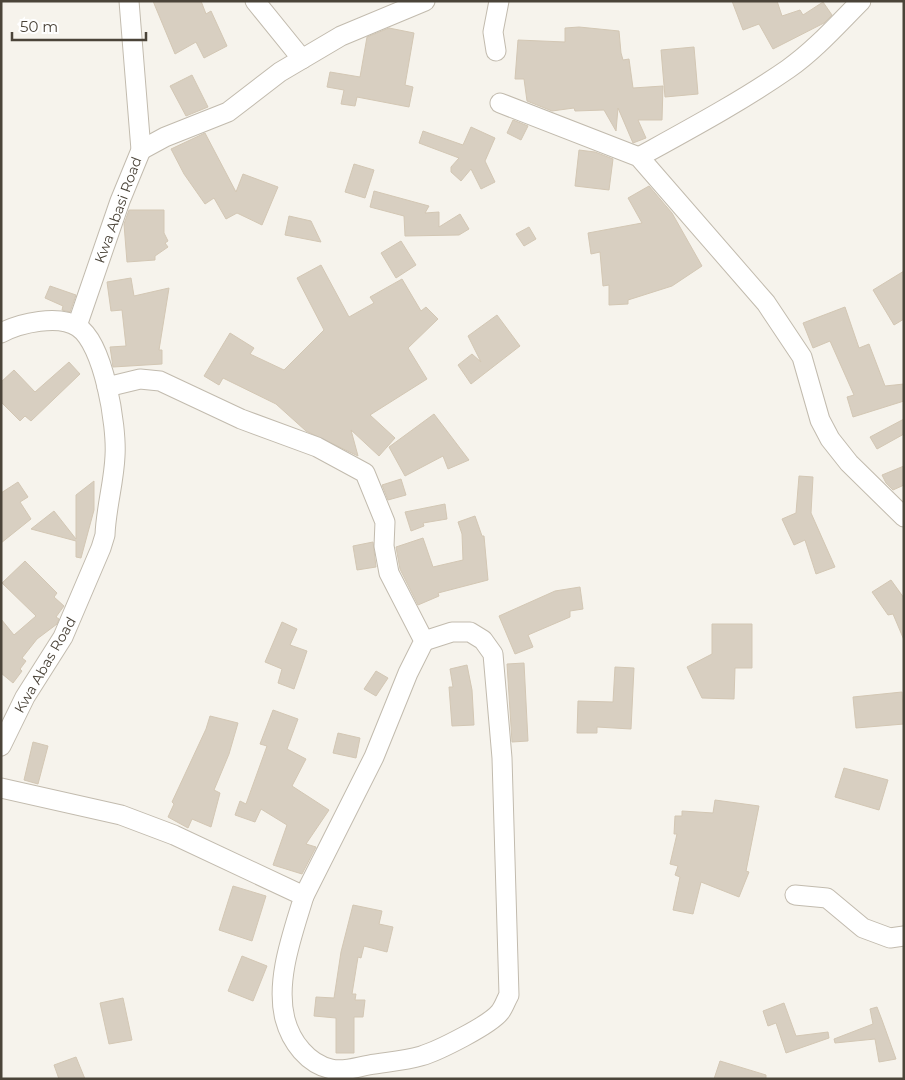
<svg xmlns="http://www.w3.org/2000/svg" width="905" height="1080" font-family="Montserrat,sans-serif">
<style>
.building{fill:#d8cfc1;stroke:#d3c7b4}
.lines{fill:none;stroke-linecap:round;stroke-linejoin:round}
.street-casing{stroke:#c2bbae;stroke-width:21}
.street{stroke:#fff;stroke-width:19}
.labels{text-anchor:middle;stroke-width:4;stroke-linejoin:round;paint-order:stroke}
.street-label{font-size:14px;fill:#4b4439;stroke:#fff}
</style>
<rect width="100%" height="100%" fill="#f6f3ec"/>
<g class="building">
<path d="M153 1H201L206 14 211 11 227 46 204 58 196 42 175 54Z"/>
<path d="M732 1H777L782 16 800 10 803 15 823 2 832 15 824 23 773 49 759 24 743 30Z"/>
<path d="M579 27 619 31 621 53 623 60 629 59 633 88 663 86 662 120H638L646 138 633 143 618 108 616 131 604 110 575 111 574 108 552 111 527 101 524 79H515L518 40 565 42V28Z"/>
<path d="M389 28 414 33 405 85 413 87 409 107 357 97 355 106 341 104 344 90 327 87 330 72 360 77 367 37Z"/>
<path d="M694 47 698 94 665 97 661 50Z"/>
<path d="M192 75 208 107 186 116 170 86Z"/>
<path d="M513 120 528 126 521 140 507 133Z"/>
<path d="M471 127 495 138 485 161 495 182 481 189 471 169 461 181 451 172V167L459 158 419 143 423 131 463 145Z"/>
<path d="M205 133 236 192 243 174 278 187 262 225 237 213 226 219 214 198 205 204 184 174 171 149Z"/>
<path d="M579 150 595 152 613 159 609 190 575 186Z"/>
<path d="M354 164 374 170 365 198 345 192Z"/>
<path d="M649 186 672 213 702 266 672 286 628 300V304L609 305V285L603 286 600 252 591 254 588 233 642 223 628 198Z"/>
<path d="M374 191 429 206 425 213 439 212V227L460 214 469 229 459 235 405 236 404 216 370 207Z"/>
<path d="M129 210H164V233L168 241 165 243 168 247 155 256V260L127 262 124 224Z"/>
<path d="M289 216 311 221 321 242 285 235Z"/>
<path d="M529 227 536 239 524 246 516 234Z"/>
<path d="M401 241 416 265 396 278 381 253Z"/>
<path d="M321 265 349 317 374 303 370 297 402 279 421 311 426 307 438 319 408 348 427 379 370 415 395 438 379 456 351 430 358 456 306 431 276 404 223 378 219 385 204 376 230 333 254 348 250 354 284 370 324 330 297 278Z"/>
<path d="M904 271V319L894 325 873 290Z"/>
<path d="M131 278 134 296 169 288 159 350H162V364L113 367 110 347 126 346 122 310 111 311 107 282Z"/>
<path d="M50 286 76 295 70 312 62 310 63 306 45 298Z"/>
<path d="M845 307 859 348 869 344 885 386 904 384V401L853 417 847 397 854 395 830 341 813 348 803 323Z"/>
<path d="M497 315 520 346 471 384 458 365 472 354 481 362 468 336Z"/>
<path d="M69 362 80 374 31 421 25 416 20 421 1 402V382L14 370 35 392Z"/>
<path d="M434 414 469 460 448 469 443 456 405 476 389 447Z"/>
<path d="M904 419V434L877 449 870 437Z"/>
<path d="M904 466V485L893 490 886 483 882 475Z"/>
<path d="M799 476 813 477 811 513 835 567 816 574 805 540 794 545 782 519 796 513Z"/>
<path d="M401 479 406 495 388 500 382 485Z"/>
<path d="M94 481V510L81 558 76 557V541L31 529 54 511 76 539V495Z"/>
<path d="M18 482 28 497 20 502 31 519 1 543V493Z"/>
<path d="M445 504 447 519 423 523 424 526 411 531 405 512Z"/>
<path d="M475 516 482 536H484L488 580 438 593 439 596 418 605 400 569 396 547 423 538 433 567 463 560 462 534 458 522Z"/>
<path d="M373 542 376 567 357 570 353 546Z"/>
<path d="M25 561 57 593 54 597 64 606 56 617 59 619 57 624 37 639 22 658 26 661 20 669 22 671 13 683 1 673V619L14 635 36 616 2 583Z"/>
<path d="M891 580 904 598V640L893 614 888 615 872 592Z"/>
<path d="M580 587 583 609 570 611V617L528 635 533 647 515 654 499 616 555 591Z"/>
<path d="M282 622 297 629 290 645 307 651 294 689 278 683 282 669 265 662Z"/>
<path d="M712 624H752V668H735L734 699 702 698 687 667 712 654Z"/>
<path d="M524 663 528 741 512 742 507 664Z"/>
<path d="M467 665 472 690 474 725 452 726 449 687H453L450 669Z"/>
<path d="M615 667 634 668 631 729 597 727V733H577L578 701 613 702Z"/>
<path d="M376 671 388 678 376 696 364 689Z"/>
<path d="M902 692 904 724 856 728 853 697Z"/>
<path d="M273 710 298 719 287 749 306 759 292 786 329 810 306 844 316 847 302 874 273 865 287 825 261 809 255 822 235 815 240 801 246 804 267 746 260 744Z"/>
<path d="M210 716 238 723 229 754 214 790 220 793 211 827 192 819 188 828 168 817 174 804 172 802 206 729Z"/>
<path d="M338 733 360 738 356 758 333 753Z"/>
<path d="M33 742 48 746 38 784 24 780Z"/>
<path d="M844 768 888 780 879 810 835 797Z"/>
<path d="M715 800 759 806 746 871 749 872 739 897 701 882 693 914 673 910 680 877 675 875 678 866 670 864 677 834H674L675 816H682V811L713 813Z"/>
<path d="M233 886 266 896 252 941 219 930Z"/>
<path d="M353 905 382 911 379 924 393 927 387 952 364 946 361 958 358 957 352 994H356L355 1000H365L363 1017H354V1053H336V1018L314 1016 316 997 334 998 341 952Z"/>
<path d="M242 956 267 966 253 1001 228 991Z"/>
<path d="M123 998 132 1040 109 1044 100 1003Z"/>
<path d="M784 1003 796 1036 828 1032 829 1038 786 1053 776 1023 768 1026 763 1011Z"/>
<path d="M877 1007 882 1020 896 1059 879 1062 875 1039 835 1043 834 1039 873 1024 870 1009Z"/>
<path d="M76 1057 85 1079H59L54 1065Z"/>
<path d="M720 1061 766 1075V1079H714Z"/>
</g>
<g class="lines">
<defs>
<g id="street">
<path d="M255 1 302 59"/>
<path d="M496 51 493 32 499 1"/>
<path d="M500 103 639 157 766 303 802 357 820 420 830 439 849 463 904 517"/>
<path d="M141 150 165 137 228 112 280 72 341 36 425 1"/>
<path d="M639 157C688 130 742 101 788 69 815 50 837 25 861 1"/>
<path d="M77 326 120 201 141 150 129 1"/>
<path d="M1 333C20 323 59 314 78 327 104 344 117 426 115 456 114 482 106 508 105 535L101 548 63 637 25 697 1 746"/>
<path d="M107 387 140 379 160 381 241 419 317 447 365 473 385 522 384 546 389 573 424 641 408 673 374 757 304 896"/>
<path d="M1 788 121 815 174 835 304 896C293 933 275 980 285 1019 291 1042 308 1064 331 1069 344 1072 357 1067 369 1065 386 1062 404 1061 421 1056 438 1051 490 1025 500 1012 504 1007 506 1000 509 995L502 758 493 654 483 640 470 632H452L424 641"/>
<path d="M795 895 827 898 863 928 890 938 904 936"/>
</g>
</defs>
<use href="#street" class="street-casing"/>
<use href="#street" class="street"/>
</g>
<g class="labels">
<g class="street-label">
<text transform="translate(118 210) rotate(-70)" y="5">Kwa Abasi Road</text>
<text transform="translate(45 665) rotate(-60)" y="5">Kwa Abas Road</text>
</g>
</g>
<rect width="905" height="1080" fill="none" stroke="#4b4439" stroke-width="5"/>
<path d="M12 32v8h134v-8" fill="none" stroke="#4b4439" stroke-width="2.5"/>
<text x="20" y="32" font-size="15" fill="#4b4439" stroke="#ffffff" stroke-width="4" paint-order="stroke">50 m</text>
</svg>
